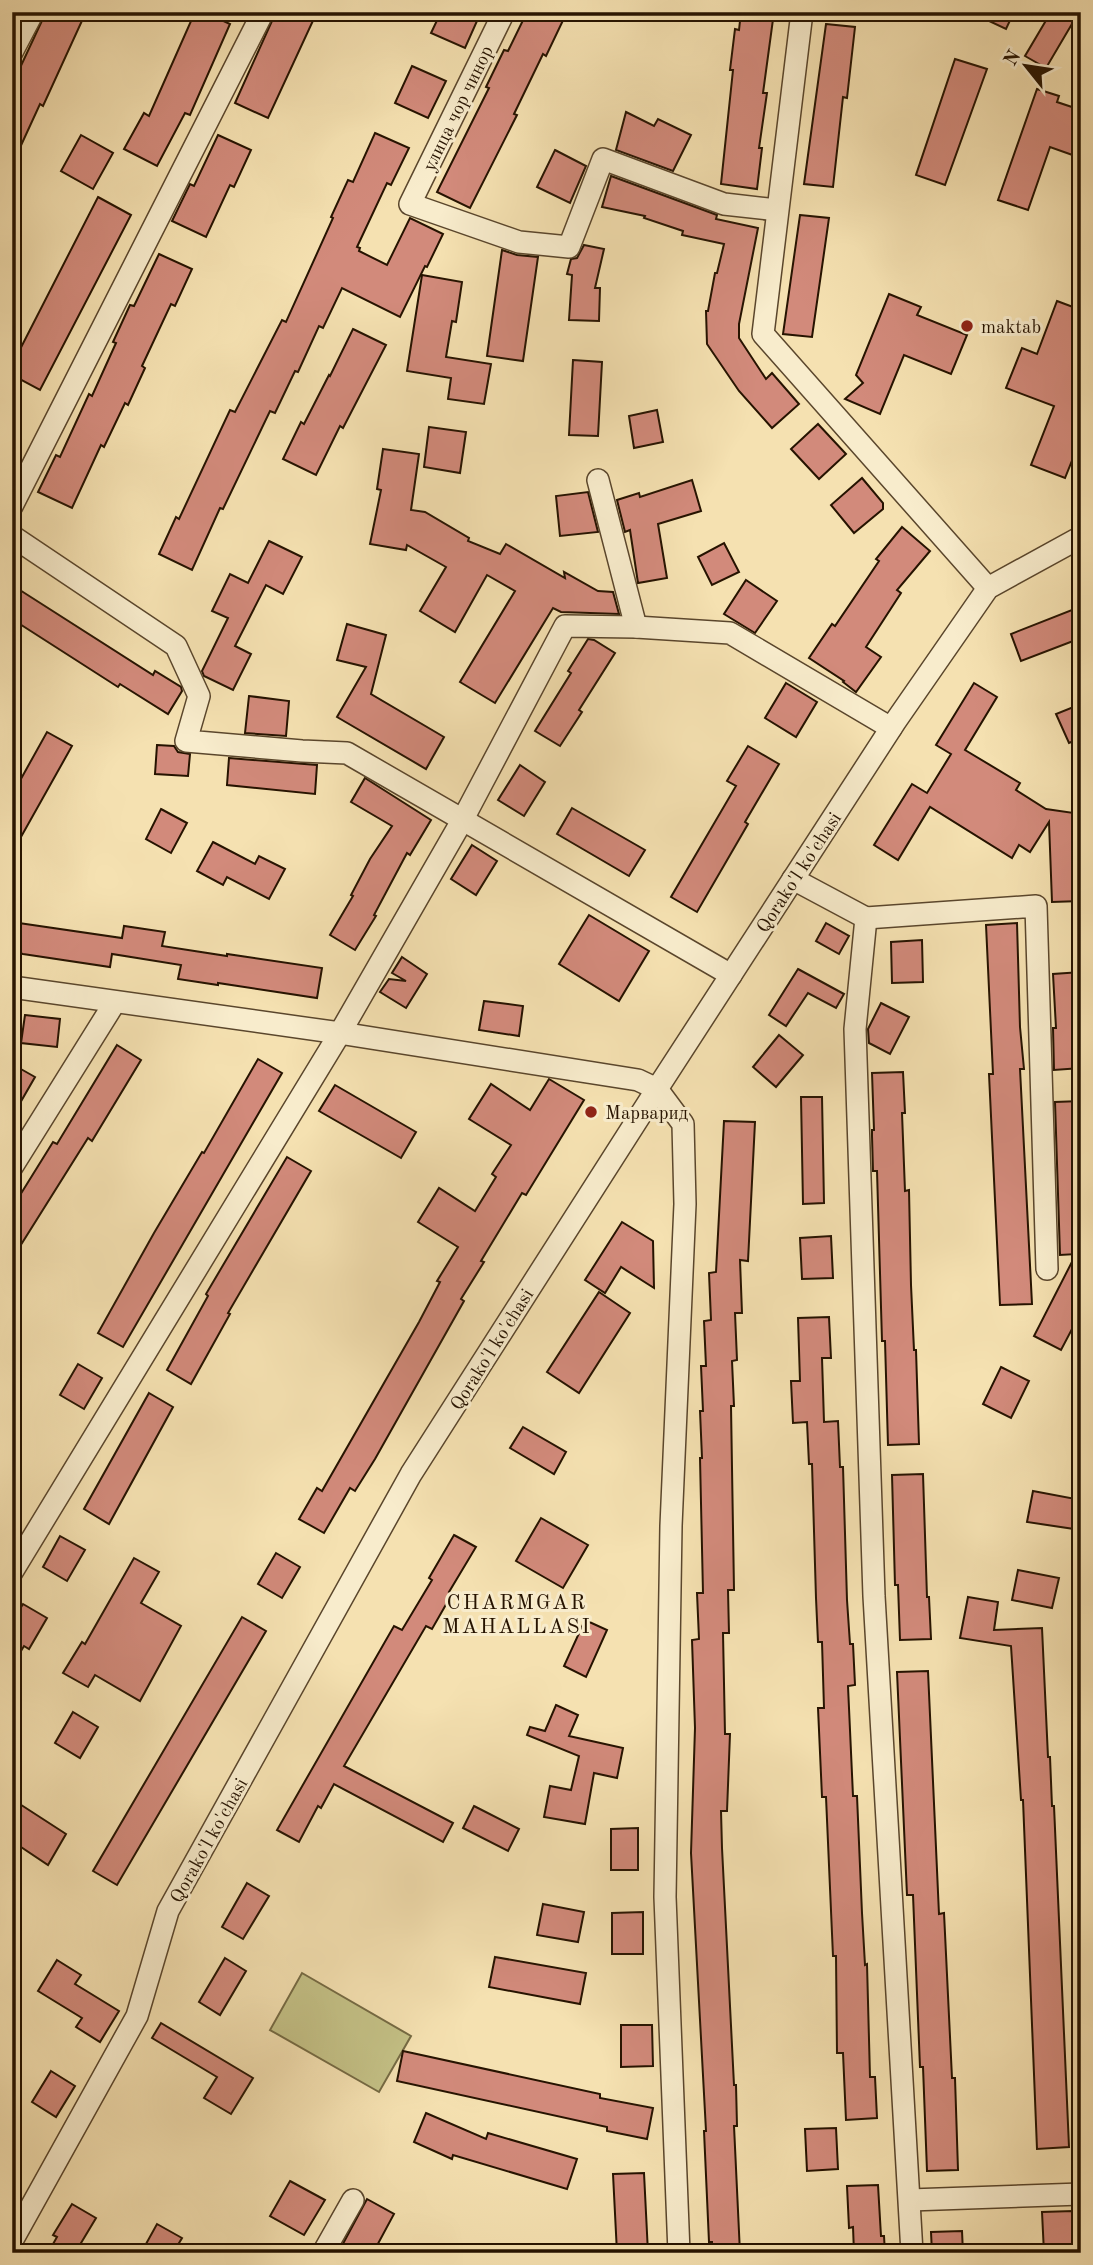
<svg xmlns="http://www.w3.org/2000/svg" width="1093" height="2265" font-family="'Old Standard TT',serif">
<style>
.green{fill:#c4c186;stroke:#756a43;stroke-width:2}
.building{fill:#d28a7b;stroke:#261300;stroke-width:2}
.lines{fill:none;stroke-linecap:round;stroke-linejoin:round}
.minor-casing{stroke:#5a462c;stroke-width:24}
.minor{stroke:#f8eccc;stroke-width:21}
.poi-dot{fill:#8f2418;stroke:#f8eccc;stroke-width:2.5}
.labels{text-anchor:middle;stroke-width:6;stroke-linejoin:round;paint-order:stroke}
.street-label{font-size:19px;fill:#261300;stroke:#f8eccc}
.poi-label{font-size:19px;fill:#261300;stroke:#f8eccc;text-anchor:start}
.neighbourhood-label{font-size:21px;letter-spacing:2px;fill:#261300;stroke:#f8eccc}
</style>
<rect width="100%" height="100%" fill="#f5e1b1"/>
<filter id="stains"><feTurbulence type="fractalNoise" baseFrequency=".00286" numOctaves="4"/><feColorMatrix values="0 0 0 0 .2 0 0 0 0 .09 0 0 0 0 .02 0 0 0 .5 -.17"/></filter>
<radialGradient id="worn" r=".72"><stop offset=".6" stop-color="#630" stop-opacity="0"/><stop offset="1" stop-color="#630" stop-opacity=".3"/></radialGradient>
<path class="green" d="M302 1973 411 2036 379 2092 270 2030Z"/>
<g class="building">
<path d="M46 12H86L43 106 40 104 12 165V85Z"/>
<path d="M195 12H204L230 24 190 115 185 113 157 166 124 149 144 113 149 116Z"/>
<path d="M276 12H317L268 118 235 103Z"/>
<path d="M441 12H481L465 48 431 33Z"/>
<path d="M527 12H567L546 56 543 54 514 114 517 115 470 208 437 192 489 88 486 87 504 50 508 51Z"/>
<path d="M741 12H774L763 93H767L759 148H762L757 189 721 184 733 70H730L735 29 739 30Z"/>
<path d="M970 12H1014L1006 29Z"/>
<path d="M1051 12H1079L1046 68 1025 56Z"/>
<path d="M826 24 855 27 847 98 843 97 833 187 804 184Z"/>
<path d="M955 59 987 69 945 185 916 175Z"/>
<path d="M412 66 446 81 428 118 395 103Z"/>
<path d="M1037 89 1059 96 1057 102 1081 110V158L1050 147 1028 210 998 200Z"/>
<path d="M626 112 654 126 658 119 691 135 673 171 616 150Z"/>
<path d="M375 133 409 148 391 185 387 183 357 247 360 248 359 251 387 265 410 218 443 234 427 267 425 266 400 317 342 288 323 328 319 326 298 372 295 371 275 413 270 411 223 509 220 508 192 570 159 554 176 517 179 519 230 410 235 412 282 320 286 322 333 218 331 217 348 180 353 182Z"/>
<path d="M81 135 113 153 93 189 61 171Z"/>
<path d="M218 135 251 150 234 187 230 185 206 237 172 221 190 184 194 186Z"/>
<path d="M555 150 586 166 570 203 537 187Z"/>
<path d="M611 176 717 215 716 219 758 228 739 324V338L766 379 772 373 799 404 772 428 739 391 707 344 706 311H708L715 273H717L724 244 682 235 683 231 644 218 645 216 602 207Z"/>
<path d="M98 197 131 215 40 390 12 375V365Z"/>
<path d="M800 215 829 218 812 337 783 334Z"/>
<path d="M584 245 604 249 595 288H600L599 321 569 320 572 275 567 274 571 259 577 258Z"/>
<path d="M502 250 517 255 538 257 523 361 487 356Z"/>
<path d="M159 254 192 269 175 306 171 304 142 366 145 368 128 405 125 403 104 447 101 445 72 508 38 492 56 455 60 457 89 394 92 396 116 343 113 342 130 305 134 306Z"/>
<path d="M422 275 462 282 456 322 452 321 446 357 491 364 484 404 448 399 451 378 407 371Z"/>
<path d="M889 294 921 307 917 315 967 335 951 374 904 355 880 414 845 399 863 383 856 375Z"/>
<path d="M1057 301 1081 310V438L1065 478 1031 465 1054 406 1006 388 1022 348 1037 354Z"/>
<path d="M353 329 386 345 343 428 340 426 316 475 283 459 301 422 304 424 329 375 330 376Z"/>
<path d="M573 360 602 362 598 436 569 435Z"/>
<path d="M657 410 663 442 634 448 629 416Z"/>
<path d="M818 424 846 454 819 479 791 449Z"/>
<path d="M429 427 466 432 460 473 424 467Z"/>
<path d="M383 449 419 454 411 510 425 512 469 538 468 541 500 554 506 544 565 578 564 572 598 591 613 592 619 614 561 612 553 608 495 703 460 682 515 591 487 575 455 632 420 611 446 567 407 545 406 550 370 544 381 490 377 489Z"/>
<path d="M862 478 883 503V509L854 533 831 505Z"/>
<path d="M692 480 701 511 658 524 667 578 638 583 630 530 625 532 617 500 639 493 640 497Z"/>
<path d="M588 492 598 532 560 536 556 496Z"/>
<path d="M902 527 930 551 897 590 901 593 866 647 881 657 856 692 843 682 844 681 809 658 832 624 835 626 879 561 876 559Z"/>
<path d="M269 541 302 557 283 594 266 585 235 646 251 654 233 690 204 676 202 671 228 618 212 611 230 574 248 583Z"/>
<path d="M724 543 739 572 712 585 698 557Z"/>
<path d="M746 580 777 601 755 633 724 614Z"/>
<path d="M12 585 153 675 155 671 181 687 182 691 168 714 120 684 118 687 12 619Z"/>
<path d="M1077 608 1081 617V638L1021 661 1011 634Z"/>
<path d="M347 624 386 635 371 694 444 737 426 769 337 717 366 667 337 660Z"/>
<path d="M588 639 594 640 615 653 579 710 582 712 560 746 535 731 571 673 568 671Z"/>
<path d="M786 683 817 702 796 737 765 718Z"/>
<path d="M974 683 997 697 965 750 1020 783 1016 790 1046 809 1081 814V901L1052 902 1049 822 1030 852 1019 845 1012 858 930 807 898 860 874 845 912 784 927 793 951 754 936 745Z"/>
<path d="M249 696 289 701 286 736 245 733Z"/>
<path d="M1081 704V738L1069 743 1056 714Z"/>
<path d="M47 732 72 746 12 853V795Z"/>
<path d="M157 745 174 746 178 752 190 754 188 776 155 774Z"/>
<path d="M748 746 779 764 745 822 748 824 697 912 671 897 736 786 727 781Z"/>
<path d="M229 758 317 765 315 794 227 785Z"/>
<path d="M520 765 545 782 524 816 498 800Z"/>
<path d="M365 778 431 820 410 855 407 853 374 915 376 916 355 950 330 935 353 896 351 895 370 859 392 826 351 802Z"/>
<path d="M572 808 645 850 629 876 557 834Z"/>
<path d="M161 809 187 823 171 853 146 839Z"/>
<path d="M213 842 255 864 259 856 285 869 269 899 227 877 223 885 197 871Z"/>
<path d="M472 845 497 861 476 895 451 879Z"/>
<path d="M589 915 649 951 619 1001 559 964Z"/>
<path d="M12 922 122 938 124 926 165 932 162 946 227 956V954L322 968 317 998 218 983V985L178 979 181 965 112 954 110 967 23 954 12 951Z"/>
<path d="M826 923 849 936 839 954 816 941Z"/>
<path d="M1017 923 1020 1027 1024 1069H1020L1032 1304 1000 1305 989 1074H993L986 925Z"/>
<path d="M922 940 923 982 892 983 891 942Z"/>
<path d="M402 957 427 974 406 1008 380 992 389 979 406 981 392 973Z"/>
<path d="M798 969 844 994 836 1008 808 993 786 1026 769 1015Z"/>
<path d="M1081 972V1068L1054 1070 1053 1028H1056L1053 974Z"/>
<path d="M484 1001 523 1006 519 1036 479 1030Z"/>
<path d="M881 1003 909 1017 890 1054 869 1043 868 1029Z"/>
<path d="M25 1015 60 1019 57 1047 21 1043Z"/>
<path d="M779 1035 803 1055 776 1087 753 1067Z"/>
<path d="M117 1045 141 1060 92 1141 88 1138 12 1259V1208L53 1142 57 1144Z"/>
<path d="M258 1059 282 1073 123 1347 98 1333 154 1233 202 1152 204 1153Z"/>
<path d="M12 1064 35 1077 12 1117Z"/>
<path d="M903 1072 905 1113H902L905 1191 909 1190 911 1285 914 1350H916L919 1444 888 1445 885 1341H882L877 1171H873L872 1136V1130H874L872 1073Z"/>
<path d="M549 1079 584 1100 526 1195 522 1193 481 1261 484 1262 461 1299 464 1301 375 1459 355 1491 350 1488 324 1533 299 1519 317 1488 322 1491 419 1322 440 1282 437 1281 458 1247 418 1222 439 1188 475 1211 496 1177 492 1174 511 1145 469 1119 491 1084 530 1110Z"/>
<path d="M335 1085 416 1132 401 1158 319 1111Z"/>
<path d="M801 1097H822L824 1203 803 1204Z"/>
<path d="M1081 1101V1312L1061 1350 1034 1336 1076 1254 1060 1255 1055 1102Z"/>
<path d="M724 1121 755 1122 748 1261 740 1260 742 1313H735L737 1360 732 1361 734 1406H731L734 1590H728L729 1633H723L725 1734H730L727 1811H721L722 1848 734 2085H736L737 2126H734L740 2253H712V2242H709L704 2131H706L691 1853 695 1728 692 1640 699 1639 697 1593H703L700 1458H702L700 1411H703L701 1366H706L704 1321 711 1320 709 1273 716 1272Z"/>
<path d="M287 1157 311 1171 228 1313 230 1314 191 1384 167 1370 208 1296 206 1294Z"/>
<path d="M622 1222 653 1241 654 1288 621 1267 605 1293 585 1280Z"/>
<path d="M831 1236 833 1278 802 1279 800 1238Z"/>
<path d="M599 1292 630 1313 579 1393 547 1372Z"/>
<path d="M829 1317 831 1358H822L824 1422 838 1421 840 1467H843L847 1600 850 1644H853L855 1685 848 1686 853 1796H857L862 1913 865 1965 867 1964 870 2077H875L877 2118 846 2120 843 2053H837L836 1956H833L826 1797H822L818 1708H824L822 1642H818L816 1598 812 1464H809L807 1422 793 1423 791 1381H800L798 1318Z"/>
<path d="M78 1364 102 1378 84 1409 60 1395Z"/>
<path d="M1001 1367 1029 1381 1011 1418 983 1404Z"/>
<path d="M149 1393 173 1407 109 1524 84 1509Z"/>
<path d="M523 1427 566 1452 554 1474 510 1448Z"/>
<path d="M923 1474 927 1597H929L931 1639 900 1640 898 1585H895L892 1475Z"/>
<path d="M1033 1491 1081 1500V1530L1027 1522Z"/>
<path d="M541 1518 588 1545 563 1588 516 1561Z"/>
<path d="M454 1535 476 1547 449 1592 452 1594 432 1629 426 1626 344 1766 453 1823 443 1842 334 1784 321 1808 318 1806 299 1842 277 1830 394 1626 402 1630 432 1580 429 1578Z"/>
<path d="M60 1536 85 1550 67 1581 43 1567Z"/>
<path d="M276 1553 300 1567 282 1598 258 1584Z"/>
<path d="M134 1558 159 1572 141 1603 181 1626 140 1701 95 1675 88 1687 63 1673 82 1642 85 1644Z"/>
<path d="M1018 1570 1059 1578 1052 1608 1012 1600Z"/>
<path d="M968 1597 998 1602 994 1630 1042 1628 1048 1757H1050L1052 1806H1054L1069 2147 1037 2149 1023 1800H1021L1011 1646 960 1638Z"/>
<path d="M23 1604 47 1618 29 1649 24 1646 12 1666V1622Z"/>
<path d="M242 1617 266 1631 117 1885 93 1871Z"/>
<path d="M585 1620 607 1630 586 1677 564 1666Z"/>
<path d="M928 1671 939 1914 944 1913 952 2078H955L958 2170 927 2171 923 2067H920L913 1895H907L897 1672Z"/>
<path d="M556 1705 578 1715 569 1736 623 1748 617 1778 594 1773 585 1824 544 1817 550 1786 571 1790 579 1756 527 1735 530 1727 545 1731Z"/>
<path d="M73 1712 98 1727 80 1758 55 1743Z"/>
<path d="M12 1799 66 1834 48 1865 12 1841Z"/>
<path d="M474 1806 519 1829 508 1851 463 1828Z"/>
<path d="M638 1828V1870H611V1829Z"/>
<path d="M247 1883 269 1896 243 1939 222 1927Z"/>
<path d="M543 1904 584 1912 578 1942 537 1935Z"/>
<path d="M643 1912V1954H612V1913Z"/>
<path d="M495 1957 586 1973 580 2004 489 1987Z"/>
<path d="M225 1958 246 1971 220 2015 199 2002Z"/>
<path d="M57 1960 81 1975 75 1984 119 2011 100 2042 76 2027 82 2018 38 1991Z"/>
<path d="M161 2023 253 2078 231 2114 204 2098 217 2077 152 2038Z"/>
<path d="M621 2025H652L653 2066 621 2067Z"/>
<path d="M403 2051 600 2094V2098L653 2108 647 2139 607 2131V2127L397 2081Z"/>
<path d="M51 2071 75 2086 56 2117 32 2102Z"/>
<path d="M426 2113 486 2139 488 2133 577 2159 567 2189 453 2155 452 2159 414 2142Z"/>
<path d="M836 2128 838 2169 807 2171 805 2129Z"/>
<path d="M644 2173 648 2253H617L613 2174Z"/>
<path d="M290 2181 325 2200 304 2235 270 2216Z"/>
<path d="M878 2185 881 2236H884L885 2253H854L853 2227 849 2228 847 2186Z"/>
<path d="M367 2199 394 2214 373 2253H338Z"/>
<path d="M72 2204 96 2218 75 2253H48L57 2237 53 2235Z"/>
<path d="M1073 2211 1075 2252 1044 2253 1042 2212Z"/>
<path d="M157 2224 182 2238 173 2253H141Z"/>
<path d="M962 2231 963 2253H932L931 2232Z"/>
</g>
<g class="lines">
<defs>
<g id="minor">
<path d="M504 12 410 204 519 242 569 247 603 159 724 204 777 210"/>
<path d="M802 12 763 334 988 588"/>
<path d="M12 52 33 12"/>
<path d="M598 480 636 627"/>
<path d="M12 506 263 12"/>
<path d="M12 536 176 646 199 696 186 741 302 751 347 753 731 975"/>
<path d="M793 879 866 918 855 1029 874 1596 912 2253"/>
<path d="M866 918 1036 906 1047 1269"/>
<path d="M12 987 340 1033 638 1080 657 1089 683 1124 685 1204 671 1526 665 1897 679 2253"/>
<path d="M12 1167 115 1002"/>
<path d="M12 1572 340 1033 463 819 565 626 636 627 730 633 891 728"/>
<path d="M910 2200 1081 2194"/>
<path d="M12 2241 137 2016 168 1911 411 1474 657 1089 895 722 988 588 1081 537"/>
<path d="M323 2253 353 2200"/>
</g>
</defs>
<use href="#minor" class="minor-casing"/>
<use href="#minor" class="minor"/>
</g>
<g class="poi-dot">
<circle cx="967" cy="326" r="7"/>
<circle cx="591" cy="1112" r="7"/>
</g>
<g class="labels">
<g class="street-label">
<text transform="translate(457 108) rotate(-64)" y="7">улица чор чинор</text>
<text transform="translate(798 872) rotate(-57)" y="7">Qorako'l ko'chasi</text>
<text transform="translate(491 1349) rotate(-58)" y="7">Qorako'l ko'chasi</text>
<text transform="translate(208 1840) rotate(-61)" y="7">Qorako'l ko'chasi</text>
</g>
<g class="poi-label">
<text x="981" y="333">maktab</text>
<text x="605" y="1119">Марварид</text>
</g>
<g class="neighbourhood-label">
<text x="517" y="1609">CHARMGAR<tspan x="517" dy="24">MAHALLASI</tspan></text>
</g>
</g>
<rect width="1093" height="2265" fill="none" stroke="#f5e1b1" stroke-width="42"/>
<rect x="14" y="14" width="1065" height="2237" fill="none" stroke="#261300" stroke-width="3.5"/>
<rect x="21" y="21" width="1051" height="2223" fill="none" stroke="#261300" stroke-width="2"/>
<g transform="translate(1026 66) rotate(300)" stroke="#f8eccc" stroke-width="5" paint-order="stroke">
<path d="M0-5L12 26L0 18L-12 26Z" fill="#261300"/>
<text y="-10" font-size="19" font-weight="bold" text-anchor="middle" fill="#261300">N</text>
</g>
<rect width="100%" height="100%" filter="url(#stains)"/>
<rect width="100%" height="100%" fill="url(#worn)"/>
</svg>
